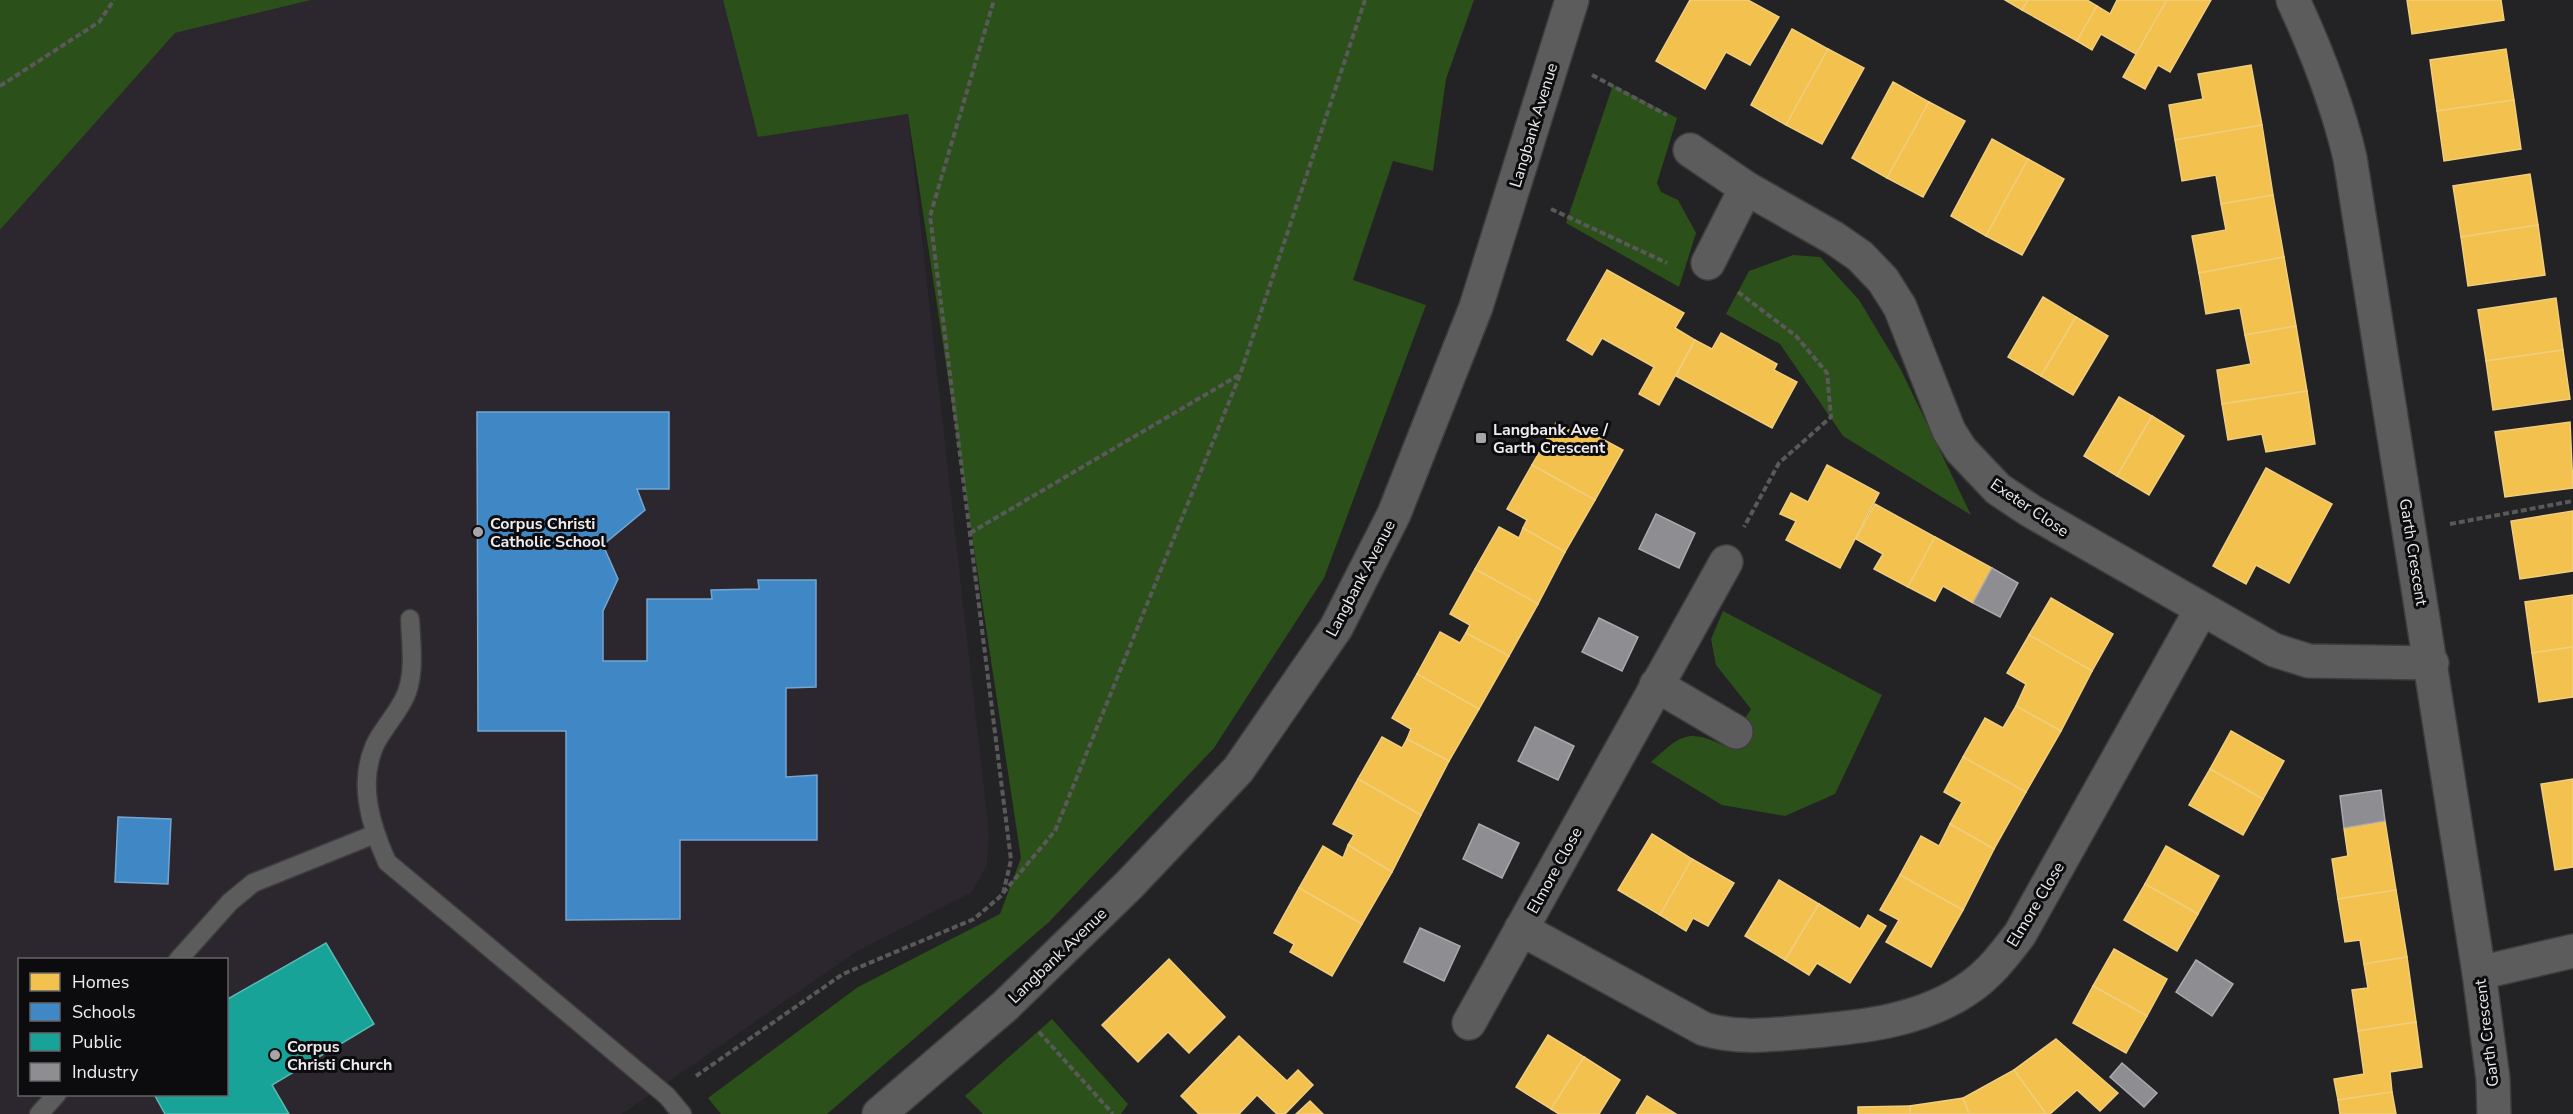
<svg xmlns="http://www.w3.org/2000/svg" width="2573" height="1114" font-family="'Nunito Sans',sans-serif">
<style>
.built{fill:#2c262e;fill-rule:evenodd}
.green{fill:#2c501a}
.homes{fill:#f2c14e;stroke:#f1ce7e;stroke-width:1.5}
.schools{fill:#3f88c5;stroke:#74a6d2;stroke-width:1.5}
.public{fill:#17a398;stroke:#58b9b2;stroke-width:1.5}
.industry{fill:#8d8d92;stroke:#aaaaae;stroke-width:1.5}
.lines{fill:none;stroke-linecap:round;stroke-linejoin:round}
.lane-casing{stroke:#3e3d3e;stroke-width:21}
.street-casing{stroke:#3e3d3e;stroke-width:36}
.secondary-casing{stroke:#3e3d3e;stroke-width:36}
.path{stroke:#5a595a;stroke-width:4;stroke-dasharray:6 3;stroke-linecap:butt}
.lane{stroke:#5d5c5d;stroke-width:18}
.street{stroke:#5d5c5d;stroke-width:33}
.secondary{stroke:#5d5c5d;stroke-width:33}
.poi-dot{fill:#a7a5a8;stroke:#0c0b0d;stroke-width:2}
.labels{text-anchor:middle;stroke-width:6;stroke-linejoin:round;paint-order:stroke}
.street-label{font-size:16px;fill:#eeecef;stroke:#0c0b0d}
.poi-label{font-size:16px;font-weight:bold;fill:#eeecef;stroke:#0c0b0d;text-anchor:start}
</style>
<rect width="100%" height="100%" fill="#232224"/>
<path class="built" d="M311 0H723L758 137 908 114 989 833 987 865 972 892 856 952 622 1114H0V230L175 33ZM20 960H226V1094H20Z"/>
<g class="green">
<path d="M0 0H311L175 33 0 230Z"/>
<path d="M723 0H1474L1446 79 1433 171 1393 161 1353 280 1426 305 1324 578 1214 748 1049 922 827 1114H721L708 1098 858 987 1000 914 1021 858 908 114 758 137Z"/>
<path d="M1613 85 1677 118 1657 183 1661 192 1678 200 1696 233 1679 287 1566 223Z"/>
<path d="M1793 255 1820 257 1859 300 1900 368 1971 515 1843 436 1780 344 1726 314 1749 271Z"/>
<path d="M1723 611 1882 695 1835 794 1785 816 1722 805 1651 762C1682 734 1688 728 1727 747L1751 709 1716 665 1711 639Z"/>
<path d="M1052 1019 1128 1104 1121 1114H983L965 1096Z"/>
</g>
<g class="homes">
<path d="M1690 0H1748L1779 17 1750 65 1726 52 1705 89 1656 61Z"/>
<path d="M2005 0H2028L2022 10Z"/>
<path d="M2028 0H2087L2097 6 2077 41 2022 10Z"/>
<path d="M2117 0H2167L2136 54 2101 34 2092 50 2077 41 2097 6 2110 14Z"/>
<path d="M2167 0H2211L2170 72 2158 65 2145 89 2123 77Z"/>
<path d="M2407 0H2501L2504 20 2412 34Z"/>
<path d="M1792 29 1828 49 1786 125 1751 105Z"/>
<path d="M1828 49 1864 68 1822 144 1786 125Z"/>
<path d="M2506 49 2514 100 2437 111 2430 60Z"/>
<path d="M2251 65 2262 125 2175 140 2169 105 2203 99 2198 74Z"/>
<path d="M1893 82 1929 102 1887 178 1852 158Z"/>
<path d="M2514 100 2521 149 2444 161 2437 111Z"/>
<path d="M1929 102 1965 121 1923 197 1887 178Z"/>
<path d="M2262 125 2273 195 2221 204 2216 175 2182 181 2175 140Z"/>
<path d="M1992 139 2028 159 1986 236 1951 216Z"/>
<path d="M2028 159 2064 179 2022 255 1986 236Z"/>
<path d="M2530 174 2538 225 2461 237 2453 186Z"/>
<path d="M2273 195 2284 257 2199 273 2192 236 2226 230 2221 204Z"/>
<path d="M2538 225 2545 275 2468 286 2461 237Z"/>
<path d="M2284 257 2296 326 2245 335 2240 308 2206 314 2199 273Z"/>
<path d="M1607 270 1684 313 1675 328 1695 340 1659 405 1639 394 1654 367 1602 338 1592 355 1567 340Z"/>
<path d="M2043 297 2076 317 2041 376 2008 357Z"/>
<path d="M2556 298 2563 350 2486 361 2478 310Z"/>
<path d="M2076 317 2108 336 2073 395 2041 376Z"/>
<path d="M2296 326 2307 391 2222 404 2217 370 2251 364 2245 335Z"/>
<path d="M1721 333 1777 364 1774 370 1797 382 1772 428 1676 376 1695 340 1712 349Z"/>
<path d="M2563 350 2570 399 2493 410 2486 361Z"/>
<path d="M2307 391 2315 444 2266 452 2262 434 2228 440 2222 404Z"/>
<path d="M2119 397 2152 416 2117 476 2084 456Z"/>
<path d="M2152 416 2184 436 2149 495 2117 476Z"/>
<path d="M2570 422 2573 488 2505 497 2495 432Z"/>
<path d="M1556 423 1576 434 1580 427 1623 450 1595 500 1532 465Z"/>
<path d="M1532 465 1595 500 1565 552 1523 528 1527 520 1507 509Z"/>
<path d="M1827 465 1879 493 1840 568 1786 540 1796 521 1780 514 1791 493 1808 502Z"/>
<path d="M2266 468 2332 504 2289 583 2256 565 2246 584 2213 566Z"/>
<path d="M1875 504 1935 537 1908 587 1874 569 1883 554 1856 539Z"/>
<path d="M2573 511V571L2520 579 2511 521Z"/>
<path d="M1499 527 1519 538 1523 528 1565 552 1538 604 1475 569Z"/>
<path d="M1935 537 1992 568 1973 603 1943 586 1935 601 1908 587Z"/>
<path d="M1475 569 1538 604 1509 656 1466 633 1470 625 1450 614Z"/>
<path d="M2573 595V647L2532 653 2525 602Z"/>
<path d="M2051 598 2113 634 2092 671 2029 635Z"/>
<path d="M1440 632 1460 643 1466 633 1509 656 1479 709 1417 674Z"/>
<path d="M2029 635 2092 671 2061 731 2016 706 2026 684 2007 673Z"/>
<path d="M2573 647V697L2539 702 2532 653Z"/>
<path d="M1417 674 1479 709 1449 761 1407 739 1411 729 1392 718Z"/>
<path d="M2016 706 2061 731 2026 792 1963 757 1985 718 2003 728Z"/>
<path d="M2231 731 2284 761 2263 799 2210 769Z"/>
<path d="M1382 737 1402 748 1407 739 1449 761 1421 815 1358 779Z"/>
<path d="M1963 757 2026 792 1994 849 1950 824 1962 802 1944 792Z"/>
<path d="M2210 769 2263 799 2243 835 2189 805Z"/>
<path d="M1358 779 1421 815 1392 872 1348 845 1354 835 1333 824Z"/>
<path d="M2573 779V867L2555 870 2541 784Z"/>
<path d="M2385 821 2396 890 2338 899 2332 859 2348 856 2344 828Z"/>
<path d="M1950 824 1994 849 1963 910 1900 875 1921 836 1939 846Z"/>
<path d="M1652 834 1692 859 1660 915 1618 890Z"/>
<path d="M1348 845 1392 872 1362 924 1299 888 1323 846 1343 858Z"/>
<path d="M2166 846 2219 876 2198 914 2145 884Z"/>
<path d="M1692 859 1734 883 1708 926 1693 918 1686 931 1660 915Z"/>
<path d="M1900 875 1963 910 1931 967 1886 942 1899 920 1880 910Z"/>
<path d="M1779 880 1819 904 1785 960 1745 936Z"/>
<path d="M2145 884 2198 914 2177 951 2124 920Z"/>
<path d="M1299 888 1362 924 1332 976 1290 952 1294 944 1274 933Z"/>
<path d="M2396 890 2407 957 2364 964 2360 940 2345 942 2338 899Z"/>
<path d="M1819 904 1860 929 1868 915 1886 926 1850 983 1817 963 1809 975 1785 960Z"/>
<path d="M2114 949 2167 979 2147 1016 2093 986Z"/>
<path d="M2407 957 2416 1022 2358 1031 2352 990 2368 988 2364 964Z"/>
<path d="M1169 959 1225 1017 1189 1053 1168 1032 1138 1062 1102 1025Z"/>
<path d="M2093 986 2147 1016 2126 1053 2073 1023Z"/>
<path d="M2416 1022 2422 1067 2390 1072 2392 1092 2338 1100 2334 1079 2364 1074 2358 1031Z"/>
<path d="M1548 1035 1584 1057 1551 1109 1516 1087Z"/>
<path d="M1239 1036 1287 1081 1298 1070 1313 1085 1285 1114H1277L1257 1095 1239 1114H1199L1181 1096Z"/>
<path d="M2056 1039 2118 1093 2100 1111 2077 1090 2050 1114H2046L2014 1070Z"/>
<path d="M1584 1057 1620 1080 1599 1114H1559L1551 1109Z"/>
<path d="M2014 1070 2046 1114H1969L1963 1098Z"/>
<path d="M2392 1092 2396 1114H2340L2338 1100Z"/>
<path d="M1647 1096 1676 1114H1636Z"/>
<path d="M1963 1098 1969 1114H1910V1106Z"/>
<path d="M1310 1101 1323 1114H1296Z"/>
<path d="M1910 1106V1114H1858V1107Z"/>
</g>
<g class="schools">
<path d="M477 412H669V489H637L645 510 603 545 618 579 603 611V661H647V599H712L711 590 759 589 758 580H816V687L786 688V777L817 775V840H680V919L566 920V731H478Z"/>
<path d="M118 817 171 819 168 884 115 882Z"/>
</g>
<path class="public" d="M326 943 374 1024 272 1085 289 1114H165L154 1094H226V1000Z"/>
<g class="industry">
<path d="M1656 514 1695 533 1679 568 1639 549Z"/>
<path d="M1992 568 2018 583 2000 617 1973 603Z"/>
<path d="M1599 618 1638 637 1622 671 1582 652Z"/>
<path d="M1535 727 1574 746 1558 780 1518 761Z"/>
<path d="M2381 790 2385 821 2344 828 2340 796Z"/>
<path d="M1479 824 1519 843 1502 878 1463 859Z"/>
<path d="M1420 928 1460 946 1444 981 1404 962Z"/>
<path d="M2196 960 2233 984 2212 1016 2176 992Z"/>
<path d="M2122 1063 2157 1093 2144 1107 2110 1077Z"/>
</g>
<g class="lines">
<defs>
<g id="lane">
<path d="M410 619C411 643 415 669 407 692 400 712 382 728 374 747 358 785 371 826 387 862L667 1096 682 1114"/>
<path d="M178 960 230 902 253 883 375 834"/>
<path d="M39 1114 57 1094"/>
</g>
<g id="street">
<path d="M2293 0C2317 52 2337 102 2350 158L2479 973 2493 1079 2494 1114"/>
<path d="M1690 150 1746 188"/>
<path d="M1708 263 1746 188 1834 238 1860 256 1883 280 1900 307 1949 431 1961 450 1998 489 2031 511 2274 650 2309 661 2432 663"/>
<path d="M1656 685 1736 732"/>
<path d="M1521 929 1704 1029C1738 1039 1769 1035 1804 1032 1860 1027 1918 1022 1966 990 1989 975 2004 955 2020 934L2201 610"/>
<path d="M2479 973 2573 951"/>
<path d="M1469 1023 1726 562"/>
</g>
<path id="secondary" d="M879 1114 1005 1006 1130 884 1238 770 1336 628 1394 514 1476 307 1572 0"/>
</defs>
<use href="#lane" class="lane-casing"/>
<use href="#street" class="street-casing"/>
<use href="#secondary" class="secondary-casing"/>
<g class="path">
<path d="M1592 75 1667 115"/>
<path d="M0 86 99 22 114 0"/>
<path d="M1551 209 1667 263"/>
<path d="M1738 292 1796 336 1827 373 1831 417 1779 463 1744 527"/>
<path d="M2450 524 2573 501"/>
<path d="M970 533 1239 375"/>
<path d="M1003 893 1055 831 1240 375 1365 0"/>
<path d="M1039 1032 1113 1114"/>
<path d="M696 1076 843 974 974 919 1003 894 1011 860 930 216 994 0"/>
</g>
<use href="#lane" class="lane"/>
<use href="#street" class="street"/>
<use href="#secondary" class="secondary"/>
</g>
<g class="poi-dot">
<rect x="1475" y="432" width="12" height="12" rx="3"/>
<circle cx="478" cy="532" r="6"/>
<circle cx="275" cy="1055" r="6"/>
</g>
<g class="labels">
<g class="street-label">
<text transform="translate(1533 125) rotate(-73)" y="6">Langbank Avenue</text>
<text transform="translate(2030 507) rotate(34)" y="6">Exeter Close</text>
<text transform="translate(2414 552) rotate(81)" y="6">Garth Crescent</text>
<text transform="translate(1360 578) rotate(-62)" y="6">Langbank Avenue</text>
<text transform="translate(1554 870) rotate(-61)" y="6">Elmore Close</text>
<text transform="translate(2035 904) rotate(-59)" y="6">Elmore Close</text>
<text transform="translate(1057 955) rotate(-44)" y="6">Langbank Avenue</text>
<text transform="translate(2486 1033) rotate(-97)" y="6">Garth Crescent</text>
</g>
<g class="poi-label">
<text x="1493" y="435">Langbank Ave /<tspan x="1493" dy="18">Garth Crescent</tspan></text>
<text x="490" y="529">Corpus Christi<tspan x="490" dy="18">Catholic School</tspan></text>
<text x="287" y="1052">Corpus<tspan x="287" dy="18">Christi Church</tspan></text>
</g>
</g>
<rect x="18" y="958" width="210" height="138" fill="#0c0b0d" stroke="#666567" stroke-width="1.5"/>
<rect x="30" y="973" width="30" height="18" fill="#f2c14e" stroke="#666567" stroke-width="1.5"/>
<text x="72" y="988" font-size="18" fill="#eeecef">Homes</text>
<rect x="30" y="1003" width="30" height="18" fill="#3f88c5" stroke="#666567" stroke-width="1.5"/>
<text x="72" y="1018" font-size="18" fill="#eeecef">Schools</text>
<rect x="30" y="1033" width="30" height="18" fill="#17a398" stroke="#666567" stroke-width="1.5"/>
<text x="72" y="1048" font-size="18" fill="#eeecef">Public</text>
<rect x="30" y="1063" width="30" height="18" fill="#8d8d92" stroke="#666567" stroke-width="1.5"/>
<text x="72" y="1078" font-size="18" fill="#eeecef">Industry</text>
</svg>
